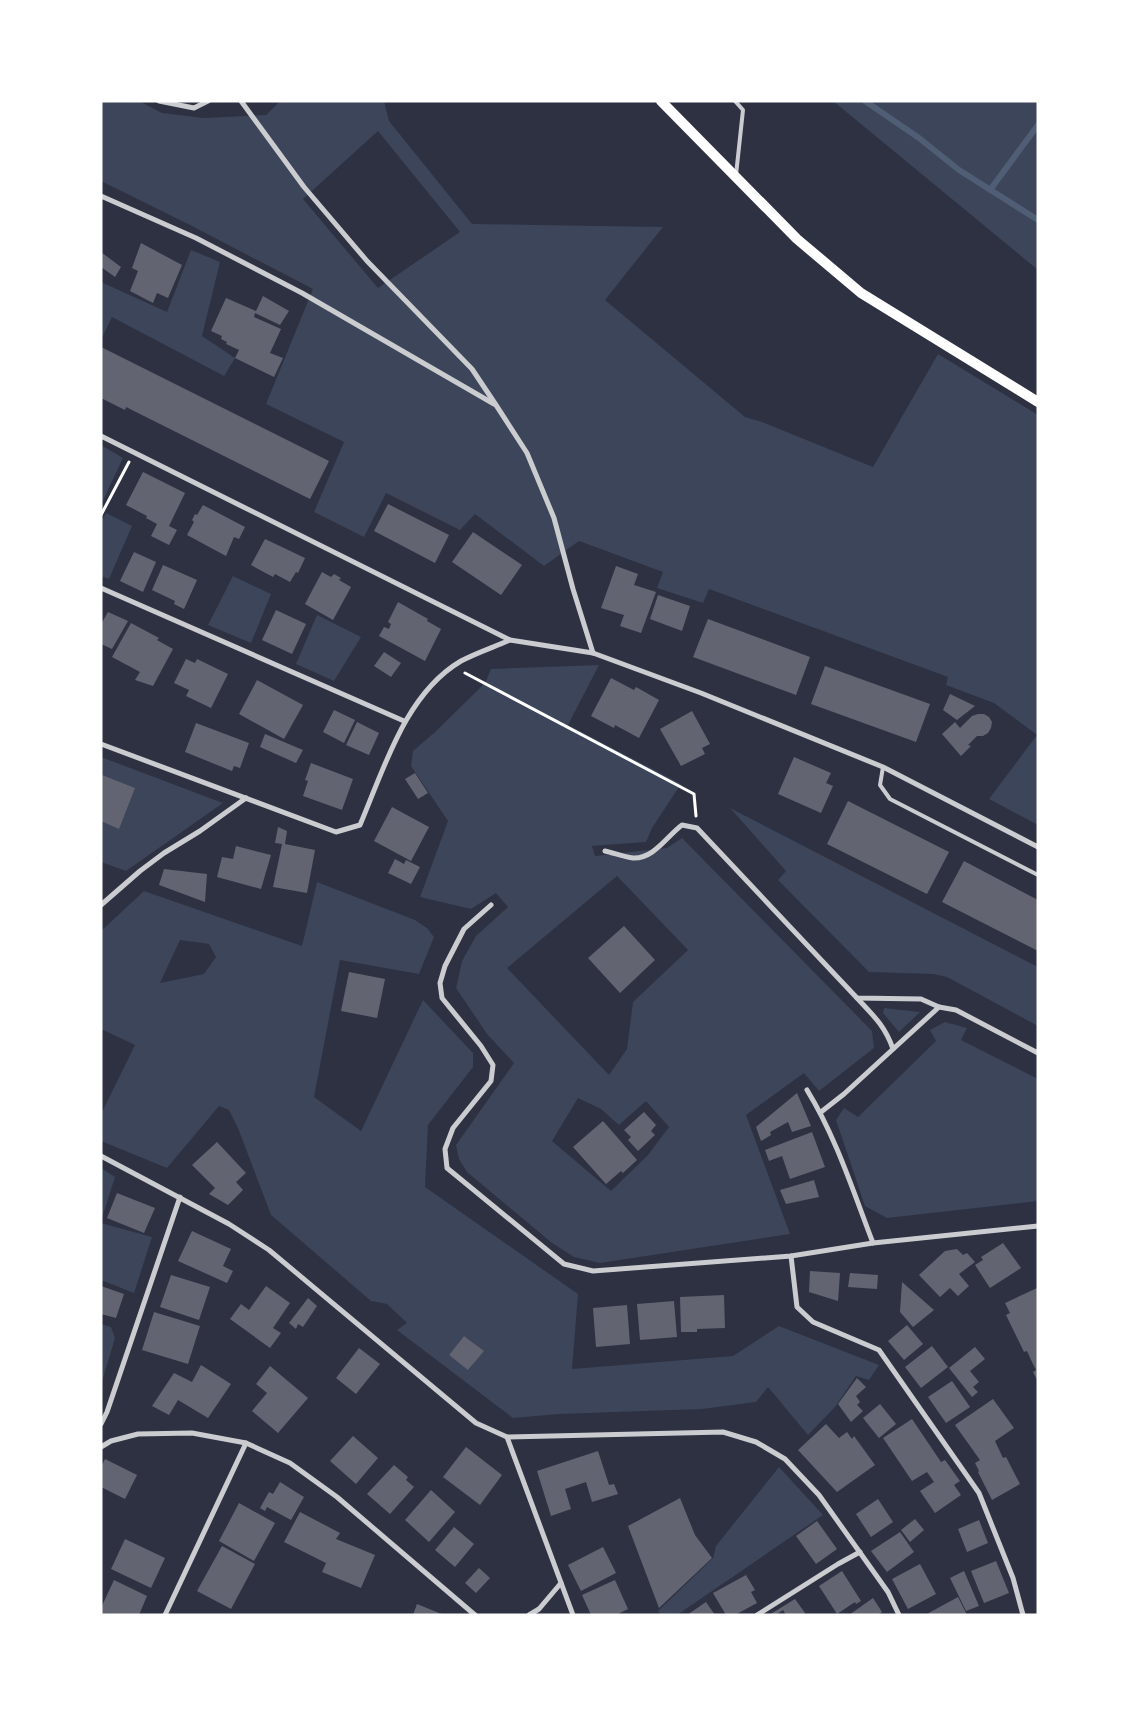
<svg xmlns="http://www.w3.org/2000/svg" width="1139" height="1716" font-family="'Sofia Sans Condensed',sans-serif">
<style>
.green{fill:#3c4559;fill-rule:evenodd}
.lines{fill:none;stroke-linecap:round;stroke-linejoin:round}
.stream{stroke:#4f5d75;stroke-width:6}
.building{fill:#626471}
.path{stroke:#fff;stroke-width:3}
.service{stroke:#caccd0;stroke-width:4}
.minor{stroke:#caccd0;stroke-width:5}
.secondary{stroke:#fff;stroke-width:10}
</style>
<rect width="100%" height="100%" fill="#2d3142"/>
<g class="green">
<path d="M101 101H139L162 113 204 118 266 115 280 101H384L389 121 472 224 663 227 605 300 745 417 762 422 873 467 938 354 1038 415V825L989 799 1037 735 994 703 946 685 948 677 709 589 703 603 657 588 663 572 579 541 544 566 475 514 460 530 386 493 364 537 314 512 344 442 266 404 313 289 186 223 101 181ZM378 131 460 232 378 288 303 199Z"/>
<path d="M833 101H1038V270Z"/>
<path d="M191 250 220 262 202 336 235 358 224 376 112 317 101 340V282L167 312Z"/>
<path d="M101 445 123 458 101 505Z"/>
<path d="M106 513 132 526 109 579 101 576V522Z"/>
<path d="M233 576 271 594 251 643 208 625Z"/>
<path d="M317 615 361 637 334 681 296 664Z"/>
<path d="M599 665 568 725 681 784 652 828 646 842 592 846 595 856 667 848 682 838 872 1031 874 1048 819 1091 804 1073 746 1115 790 1234 600 1263 574 1257 552 1243 467 1172 459 1159 456 1145 514 1063 487 1034 456 988 462 961 476 936 508 907 496 893 471 909 420 897 448 821 411 766 413 751 434 733 485 683 491 669ZM617 876 688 950 633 1002 627 1049 609 1075 507 968ZM578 1098 601 1109 619 1125 646 1101 669 1127 648 1155 611 1191 552 1141Z"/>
<path d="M101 757 223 803 126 871 101 862Z"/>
<path d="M730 808 1038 967V1026L947 977 933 974 869 972 778 880 786 871Z"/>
<path d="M317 882 415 920 427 928 434 937 419 974 340 960 314 1097 361 1131 423 1000 473 1053V1067L428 1125 425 1187 578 1294 572 1369 733 1356 779 1326 879 1365 869 1380 856 1376 835 1407 808 1435 768 1387 756 1402 702 1409 559 1414 513 1418 397 1330 407 1323 387 1304 371 1301 271 1215 238 1128 229 1110 219 1106 167 1168 101 1141V1114L135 1045 101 1029V931L144 891 302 946ZM180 940 209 944 216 957 204 974 160 983ZM464 1336 483 1351 469 1369 449 1355Z"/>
<path d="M884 1008 920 1012 899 1032 883 1013Z"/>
<path d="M945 1022 967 1028 961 1040 1038 1079V1201L887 1218 865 1206 836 1120 844 1108 858 1117 936 1041 930 1030Z"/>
<path d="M101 1168 115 1177 101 1221Z"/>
<path d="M101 1223 152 1237 134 1293 101 1280Z"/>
<path d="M101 1324 111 1327 115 1338 101 1385Z"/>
<path d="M779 1467 823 1515 677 1615H661L658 1611 713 1558 716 1546Z"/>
</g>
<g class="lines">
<g class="stream">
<path d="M865 101 919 138 959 170 1038 220"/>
<path d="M990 190 1038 125"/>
</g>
</g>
<g class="building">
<path d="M141 243 182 265 168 298 157 293 153 303 130 291 138 271 132 268Z"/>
<path d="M101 252 121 267 115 277 101 267Z"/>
<path d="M263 296 289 311 280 325 255 313 254 317 281 329 270 353 283 358 274 377 235 358 239 350 226 344 227 342 221 339 222 336 211 331 226 298 256 311Z"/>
<path d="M101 347 329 461 310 499 126 407 125 410 101 398Z"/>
<path d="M143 472 185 493 169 526 177 530 169 545 151 536 157 524 146 518 147 516 126 505Z"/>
<path d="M388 504 449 535 435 563 374 531Z"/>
<path d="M203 505 245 527 239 539 234 537 226 556 187 535 194 522 192 520 195 514 197 515Z"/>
<path d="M473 532 522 565 501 595 452 562Z"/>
<path d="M265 539 305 558 298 573 296 572 290 582 275 574 273 577 251 565Z"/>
<path d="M134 552 156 562 143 592 120 581Z"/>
<path d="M163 565 197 580 184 609 174 604 175 601 152 590Z"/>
<path d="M616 566 638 574 634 585 656 592 641 633 620 626 624 615 601 608Z"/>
<path d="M322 572 331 577 334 574 341 578 339 580 351 587 333 620 305 604Z"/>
<path d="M658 595 690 606 682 631 650 619Z"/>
<path d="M398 602 428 619 427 621 441 629 425 661 379 636 384 627 389 629 391 624 388 622Z"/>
<path d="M276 610 306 624 292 654 262 640Z"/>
<path d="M108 612 128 621 112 649 101 644V624Z"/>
<path d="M708 619 810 657 796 695 693 657Z"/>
<path d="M131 623 159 638 157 640 173 649 153 686 135 680 140 672 112 657Z"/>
<path d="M384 652 401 663 391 677 374 666Z"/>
<path d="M186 659 195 663 197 659 228 674 211 708 186 696 189 690 174 683Z"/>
<path d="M825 666 930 704 916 742 811 704Z"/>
<path d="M611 678 634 690 636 687 659 700 639 738 615 725 614 728 591 716Z"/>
<path d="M257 680 303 705 284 739 239 714Z"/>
<path d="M950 694 975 706 957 720 943 710Z"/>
<path d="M334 710 355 720 344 743 323 732Z"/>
<path d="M692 711 710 744 702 748 705 754 681 766 660 729Z"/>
<path d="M978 714H984L989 717 992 722 991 728 988 733 983 736H977L968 745 971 746 961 756 942 734 955 722 960 728 972 716Z"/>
<path d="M357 722 379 733 369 755 346 745Z"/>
<path d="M196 723 249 743 240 768 234 766 232 771 185 752Z"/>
<path d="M265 734 303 750 296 763 260 747Z"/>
<path d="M794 757 831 773 826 783 833 786 821 813 778 794Z"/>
<path d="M311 763 353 779 342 810 303 796 308 781 305 780Z"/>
<path d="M415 773 428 793 418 799 405 779Z"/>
<path d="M102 775 135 788 119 829 101 821Z"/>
<path d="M848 801 949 852 927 894 827 844Z"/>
<path d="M392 807 429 827 411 861 374 841Z"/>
<path d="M278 827 287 831 285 844 315 850 307 893 273 887 282 844 275 843Z"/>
<path d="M236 846 271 855 261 889 217 877 222 857 233 859Z"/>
<path d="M395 859 404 864 406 860 420 867 411 884 388 873Z"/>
<path d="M964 861 1038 900V951L942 902Z"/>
<path d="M164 869 207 874 205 902 159 885Z"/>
<path d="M624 926 655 960 620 993 588 958Z"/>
<path d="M349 972 385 979 377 1018 341 1011Z"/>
<path d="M797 1093 811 1126 792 1132 788 1122 770 1132 771 1135 761 1141 756 1127Z"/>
<path d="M644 1112 656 1125 651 1131 655 1135 638 1151 628 1140 631 1137 624 1130Z"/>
<path d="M603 1121 637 1160 623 1173 621 1171 606 1184 573 1147Z"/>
<path d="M812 1132 825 1167 790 1179 782 1156 769 1161 765 1150Z"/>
<path d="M217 1142 246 1173 236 1182 243 1190 228 1205 209 1194 215 1188 192 1165Z"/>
<path d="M814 1180 819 1197 786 1204 780 1190Z"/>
<path d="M117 1193 155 1208 144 1233 107 1218Z"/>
<path d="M192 1231 231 1249 223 1266 233 1271 227 1283 178 1261Z"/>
<path d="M1003 1243 1021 1268 990 1288 975 1265 983 1260 981 1257Z"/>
<path d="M957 1249 963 1255 967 1253 975 1262 959 1274 969 1286 958 1296 950 1288 940 1297 919 1275 945 1251Z"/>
<path d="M810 1271 840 1273 838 1301 809 1292Z"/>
<path d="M850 1273 878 1275 877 1289 848 1287Z"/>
<path d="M171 1275 210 1287 199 1320 160 1307Z"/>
<path d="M902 1282 934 1310 913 1327 900 1312Z"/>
<path d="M101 1286 124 1294 116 1318 101 1314Z"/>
<path d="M266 1286 290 1303 273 1328 281 1333 270 1348 230 1319 241 1304 249 1310Z"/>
<path d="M1037 1288 1038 1290V1382L1033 1372 1036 1370 1031 1360 1027 1351 1024 1352 1006 1315 1010 1313 1005 1303Z"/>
<path d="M724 1295 725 1328 697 1329V1332H681L680 1297Z"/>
<path d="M308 1298 317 1306 303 1327 298 1324 296 1329 289 1323Z"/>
<path d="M674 1301 677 1337 640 1340 637 1304Z"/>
<path d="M627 1305 630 1344 596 1347 593 1308Z"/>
<path d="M154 1312 200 1326 188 1364 142 1350Z"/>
<path d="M907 1325 923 1344 904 1360 888 1341Z"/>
<path d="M464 1336 484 1351 468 1370 449 1355Z"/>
<path d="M932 1346 948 1367 921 1388 905 1367Z"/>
<path d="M975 1347 985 1359 970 1371 979 1382 973 1387 978 1392 972 1397 949 1368Z"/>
<path d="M359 1348 380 1364 356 1394 336 1378Z"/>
<path d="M201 1365 231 1384 208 1418 178 1400 169 1415 152 1406 174 1373 192 1382Z"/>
<path d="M270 1366 308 1398 278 1433 252 1411 267 1393 256 1384Z"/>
<path d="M857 1378 866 1387 856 1396 860 1402 857 1405 863 1411 851 1422 838 1404Z"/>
<path d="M952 1381 970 1407 946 1423 928 1397Z"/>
<path d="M993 1399 1014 1428 995 1441 1003 1458 1006 1457 1020 1484 992 1500 978 1472 979 1471 975 1463 980 1460 955 1425Z"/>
<path d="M880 1404 896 1424 879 1438 863 1418Z"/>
<path d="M912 1419 941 1462 945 1460 960 1481 954 1485 961 1495 935 1513 920 1491 934 1482 927 1472 912 1481 883 1438Z"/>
<path d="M826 1424 839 1438 847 1432 852 1439 854 1436 875 1465 837 1492 798 1450Z"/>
<path d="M353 1436 378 1458 356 1484 330 1461Z"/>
<path d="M466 1447 502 1475 480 1505 443 1477Z"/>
<path d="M598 1451 609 1485 614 1484 618 1494 592 1502 586 1482 565 1489 571 1509 551 1516 537 1471Z"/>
<path d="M105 1459 137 1475 125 1499 101 1487V1467Z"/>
<path d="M394 1465 408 1477 406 1480 414 1487 390 1514 367 1494Z"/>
<path d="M280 1482 304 1497 291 1520 267 1507 265 1511 260 1508 269 1492 273 1494Z"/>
<path d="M431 1490 455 1512 429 1542 405 1520Z"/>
<path d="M680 1498 695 1535 712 1558 659 1608 628 1526Z"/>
<path d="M878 1499 893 1522 871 1537 856 1514Z"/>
<path d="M239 1503 275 1523 254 1561 219 1541Z"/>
<path d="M300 1512 340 1533 336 1539 375 1555 361 1588 322 1572 326 1563 284 1542Z"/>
<path d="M915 1519 924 1530 910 1542 901 1530Z"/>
<path d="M979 1520 988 1543 967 1552 958 1529Z"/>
<path d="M817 1521 837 1549 816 1564 796 1536Z"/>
<path d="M454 1527 474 1544 455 1567 435 1550Z"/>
<path d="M900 1532 914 1552 887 1572 871 1551Z"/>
<path d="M125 1539 165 1558 151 1588 111 1569Z"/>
<path d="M222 1546 255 1564 231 1609 197 1591Z"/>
<path d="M603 1547 616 1573 581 1591 568 1565Z"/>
<path d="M996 1561 1009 1593 984 1603 971 1571Z"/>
<path d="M920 1564 936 1594 908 1609 892 1579Z"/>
<path d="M479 1568 490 1578 476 1593 465 1583Z"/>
<path d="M842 1571 861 1601 856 1604 855 1602 837 1614 819 1586Z"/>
<path d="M964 1571 979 1606 966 1611 950 1578Z"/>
<path d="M746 1575 755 1590 751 1592 757 1603 735 1615H726L713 1593Z"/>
<path d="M114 1580 147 1596 139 1615H101V1608Z"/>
<path d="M615 1580 628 1609 616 1615H591L582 1595Z"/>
<path d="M958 1597 967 1615H925Z"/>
<path d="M873 1598 882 1612 878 1615H849Z"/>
<path d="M795 1599 805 1613 803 1615H786L783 1610 776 1615H769Z"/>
<path d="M706 1602 715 1615H687Z"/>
<path d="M417 1604 444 1615H413Z"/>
</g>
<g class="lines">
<g class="path">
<path d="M101 515 129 462"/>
<path d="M465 673 694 794 696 816"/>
</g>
<g class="service">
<path d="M735 101 743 110 736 175"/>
<path d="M883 767 880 785 890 799 1038 875"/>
</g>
<g class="minor">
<path d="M159 101 194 108 208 101"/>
<path d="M241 101 304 187 367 261 472 369 496 405 527 453 554 518 573 589 593 653"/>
<path d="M101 196 196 238 302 293 494 404"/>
<path d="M101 436 510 640 593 653 701 693 883 767 1038 847"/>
<path d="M101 588 404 721"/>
<path d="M101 744 336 832 360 825C384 769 405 694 461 661 476 653 494 647 510 640"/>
<path d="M605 851C614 853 624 857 633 858 654 859 667 836 682 825L697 828 857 998 921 999 939 1007"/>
<path d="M101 905 140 871 164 853 200 831 246 798"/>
<path d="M491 905 464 929 445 966 440 983 442 998 481 1046 493 1065 491 1081 453 1128 445 1149 447 1168 564 1264 593 1271 791 1256 873 1243 1038 1226"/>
<path d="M857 998C873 1015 885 1026 893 1049"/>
<path d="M807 1090C836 1137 853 1191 873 1243"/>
<path d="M821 1112 844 1094 939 1007 956 1010 1038 1053"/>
<path d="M101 1156 229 1224 269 1250 476 1423 507 1437 723 1432 756 1442 785 1459 819 1495 888 1592 899 1615"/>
<path d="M791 1256 797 1307 813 1322 879 1350 979 1493 1013 1578 1023 1615"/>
<path d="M101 1424 107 1412 180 1197"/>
<path d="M507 1437 573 1615"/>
<path d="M101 1447 111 1441 138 1434 192 1433 246 1443 290 1463 337 1497 475 1615"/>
<path d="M165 1615 246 1443"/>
<path d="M529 1615 539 1609 561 1583"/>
<path d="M757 1615 838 1564 860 1552"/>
</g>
<path class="secondary" d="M661 101 797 239 861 293 1038 402"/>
</g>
<rect width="1139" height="1716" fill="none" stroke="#ffffff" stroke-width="205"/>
</svg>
